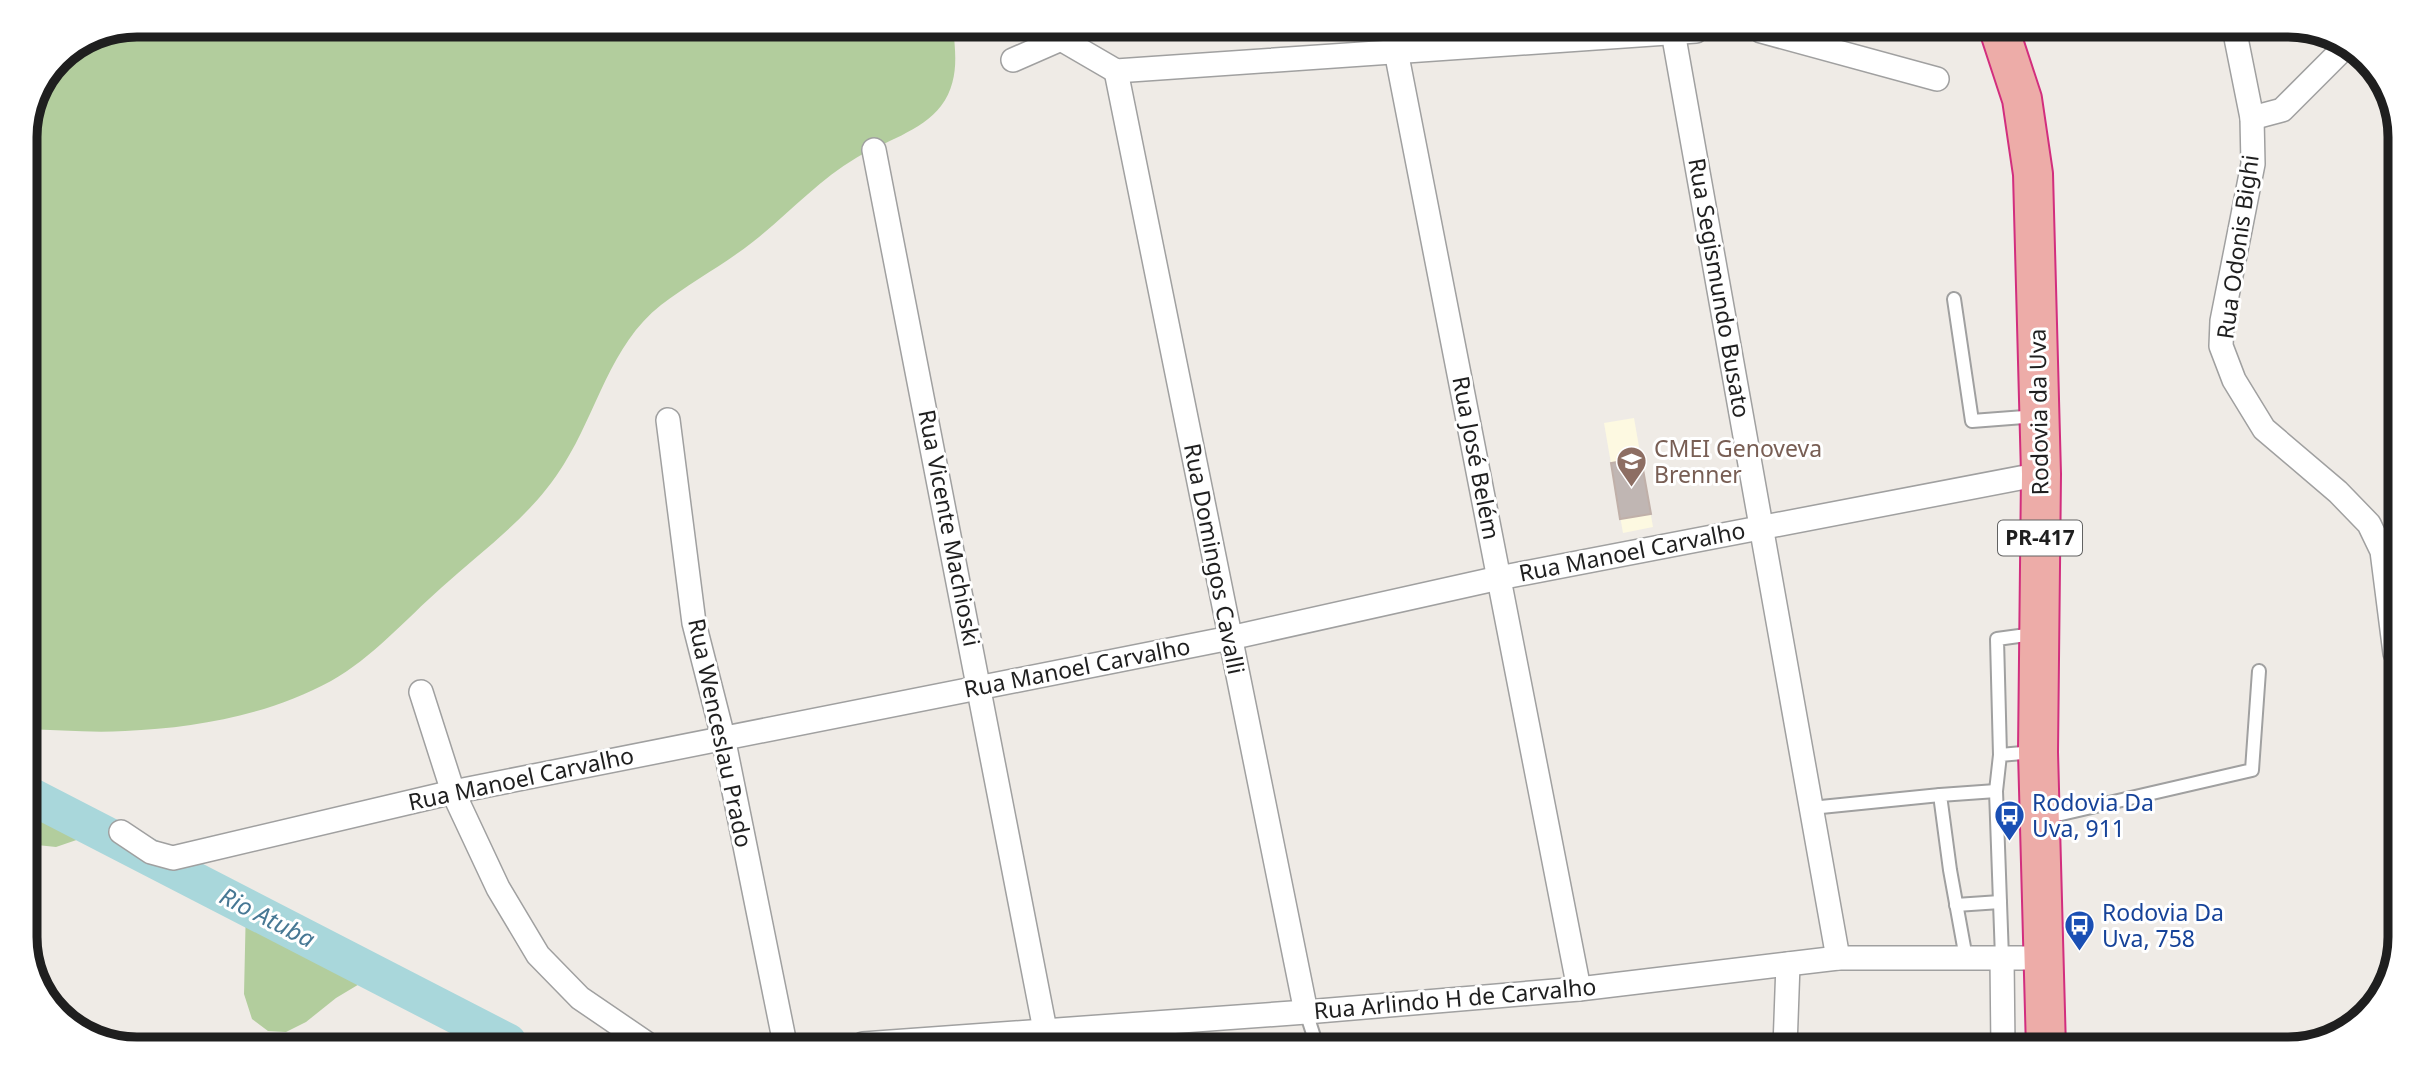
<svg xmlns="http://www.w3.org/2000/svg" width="2425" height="1074" font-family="'Noto Sans',sans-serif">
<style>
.residential{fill:#dddcdc}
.education{fill:#fdf9e1}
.forest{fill:#b2cd9d}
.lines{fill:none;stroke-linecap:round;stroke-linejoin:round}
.river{stroke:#a9d7db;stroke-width:37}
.building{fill:#c0b6b3;stroke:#c0b0a9;stroke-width:2}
.service-casing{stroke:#a0a0a0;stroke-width:16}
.minor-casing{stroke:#a0a0a0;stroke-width:26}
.trunk-casing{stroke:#d22e7e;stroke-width:42}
.service{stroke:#fff;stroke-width:12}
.minor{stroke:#fff;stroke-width:23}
.trunk{stroke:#edaca8;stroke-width:38}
.labels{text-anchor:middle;stroke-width:6;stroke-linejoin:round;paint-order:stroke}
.shield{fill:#fff;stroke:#626262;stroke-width:2}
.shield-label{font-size:21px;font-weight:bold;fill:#1f1f1f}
.street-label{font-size:23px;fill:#1f1f1f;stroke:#fff}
.education-label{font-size:23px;fill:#785e54;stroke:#fff;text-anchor:start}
.transit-label{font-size:23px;fill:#164399;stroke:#fff;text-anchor:start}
.water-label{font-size:24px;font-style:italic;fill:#477894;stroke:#fff}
.rim{fill:none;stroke:#1f1f1f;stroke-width:9}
</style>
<rect width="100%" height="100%" fill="#efebe6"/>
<path class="residential" d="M73 1024 105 1031 134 1041H93Z"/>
<path class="education" d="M1634 418 1653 527 1623 533 1604 423Z"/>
<g class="forest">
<path d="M137 25 953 28C956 55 959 82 941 106 922 131 883 142 856 158 819 180 788 214 754 241 725 264 691 282 661 305 610 345 597 412 564 464 532 516 485 548 441 588 406 619 372 658 331 681 269 715 195 728 125 731 92 733 58 730 25 729V130L58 57Z"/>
<path d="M25 804 94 834 56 847 37 845 25 827Z"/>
<path d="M246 904 381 971 336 998 306 1022 286 1032 268 1031 252 1019 244 994Z"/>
<path d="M460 1011 517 1042H453L456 1040Z"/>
</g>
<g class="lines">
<path class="river" d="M25 793 508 1042"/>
</g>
<path class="building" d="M1641 458 1651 514 1620 519 1611 463Z"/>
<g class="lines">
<defs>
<g id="service">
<path d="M1954 299 1972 421 2037 416"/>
<path d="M2000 755 1997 639 2034 634"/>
<path d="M1811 808 1940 795"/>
<path d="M2044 818 2252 770 2259 671"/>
<path d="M1956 905 2000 902"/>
<path d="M1966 958 1950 870 1940 795 1996 791"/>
<path d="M2002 958 1996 791 2000 755 2034 752"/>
<path d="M1306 1012 1317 1046"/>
</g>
<g id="minor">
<path d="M1761 31 1937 79"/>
<path d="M1673 32 1838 958"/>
<path d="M2235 33 2252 118 2253 164 2222 321 2221 346 2234 380 2264 429 2338 492 2369 524 2382 551 2395 653"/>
<path d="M1061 39 1116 71 1696 31"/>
<path d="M1396 51 1579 989"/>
<path d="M1013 60 1061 39 1071 29"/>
<path d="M1116 71 1306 1012"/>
<path d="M2252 118 2282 110 2347 45"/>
<path d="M874 150 1045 1030"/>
<path d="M668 420 694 623 723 737 785 1044"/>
<path d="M421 692 453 792 498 888 538 955 580 998 646 1043"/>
<path d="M121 832 151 852 173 858 453 792 1230 638 1499 578 2041 474"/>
<path d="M2002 958 2003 1048"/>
<path d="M863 1044 1306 1012 1579 989 1838 958H2046"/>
<path d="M1785 1047 1788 964"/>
<path d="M2148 1049 2300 1046"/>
</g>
<path id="trunk" d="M2000 32 2022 99 2033 174 2041 474 2038 752 2046 1049"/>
</defs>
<use href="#service" class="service-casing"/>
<use href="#minor" class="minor-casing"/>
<use href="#trunk" class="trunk-casing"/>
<use href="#service" class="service"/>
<use href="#minor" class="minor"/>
<use href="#trunk" class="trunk"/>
</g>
<defs>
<symbol id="school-pin" viewBox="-11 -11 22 30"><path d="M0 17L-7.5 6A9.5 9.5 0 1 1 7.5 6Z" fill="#8d6e63" stroke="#fff"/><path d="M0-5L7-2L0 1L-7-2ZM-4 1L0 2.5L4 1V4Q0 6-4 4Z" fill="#fff"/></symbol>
<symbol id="bus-pin" viewBox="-11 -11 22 30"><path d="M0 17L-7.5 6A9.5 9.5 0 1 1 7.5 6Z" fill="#1a4fb4" stroke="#fff"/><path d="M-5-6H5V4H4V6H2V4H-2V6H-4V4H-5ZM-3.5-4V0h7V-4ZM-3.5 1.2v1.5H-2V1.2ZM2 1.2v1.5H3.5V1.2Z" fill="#fff"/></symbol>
</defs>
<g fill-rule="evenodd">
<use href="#school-pin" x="1614" y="444" width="35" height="47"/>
<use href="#bus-pin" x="1992" y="798" width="35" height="47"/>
<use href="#bus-pin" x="2062" y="908" width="35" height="47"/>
</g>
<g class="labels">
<rect class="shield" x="1998" y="520.5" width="84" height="35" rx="5"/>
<g class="shield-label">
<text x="2040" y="545">PR-417</text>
</g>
<g class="street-label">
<text transform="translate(2238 247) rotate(-82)" y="8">Rua Odonis Bighi</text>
<text transform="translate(1719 288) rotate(80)" y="8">Rua Segismundo Busato</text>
<text transform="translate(2039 412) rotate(-91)" y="8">Rodovia da Uva</text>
<text transform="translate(1476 458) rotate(79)" y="8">Rua José Belém</text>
<text transform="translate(949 528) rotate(79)" y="8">Rua Vicente Machioski</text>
<text transform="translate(1632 552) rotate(-11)" y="8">Rua Manoel Carvalho</text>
<text transform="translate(1214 559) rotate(79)" y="8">Rua Domingos Cavalli</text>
<text transform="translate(1077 668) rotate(-11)" y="8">Rua Manoel Carvalho</text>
<text transform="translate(720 733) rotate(78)" y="8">Rua Wenceslau Prado</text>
<text transform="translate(521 779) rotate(-12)" y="8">Rua Manoel Carvalho</text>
<text transform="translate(1455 999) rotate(-5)" y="8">Rua Arlindo H de Carvalho</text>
</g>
<g class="education-label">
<text x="1654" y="457">CMEI Genoveva<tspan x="1654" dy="26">Brenner</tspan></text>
</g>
<g class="transit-label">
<text x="2032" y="811">Rodovia Da<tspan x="2032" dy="26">Uva, 911</tspan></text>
<text x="2102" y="921">Rodovia Da<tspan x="2102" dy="26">Uva, 758</tspan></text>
</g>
<g class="water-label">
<text transform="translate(267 918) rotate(27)" y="8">Rio Atuba</text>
</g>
</g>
<path d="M0 0H2425V1074H0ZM137 37H2288A100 100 0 0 1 2388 137V937A100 100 0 0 1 2288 1037H137A100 100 0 0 1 37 937V137A100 100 0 0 1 137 37Z" fill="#fff" fill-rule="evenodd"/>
<path class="rim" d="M137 37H2288A100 100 0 0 1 2388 137V937A100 100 0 0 1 2288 1037H137A100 100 0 0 1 37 937V137A100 100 0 0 1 137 37Z"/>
</svg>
